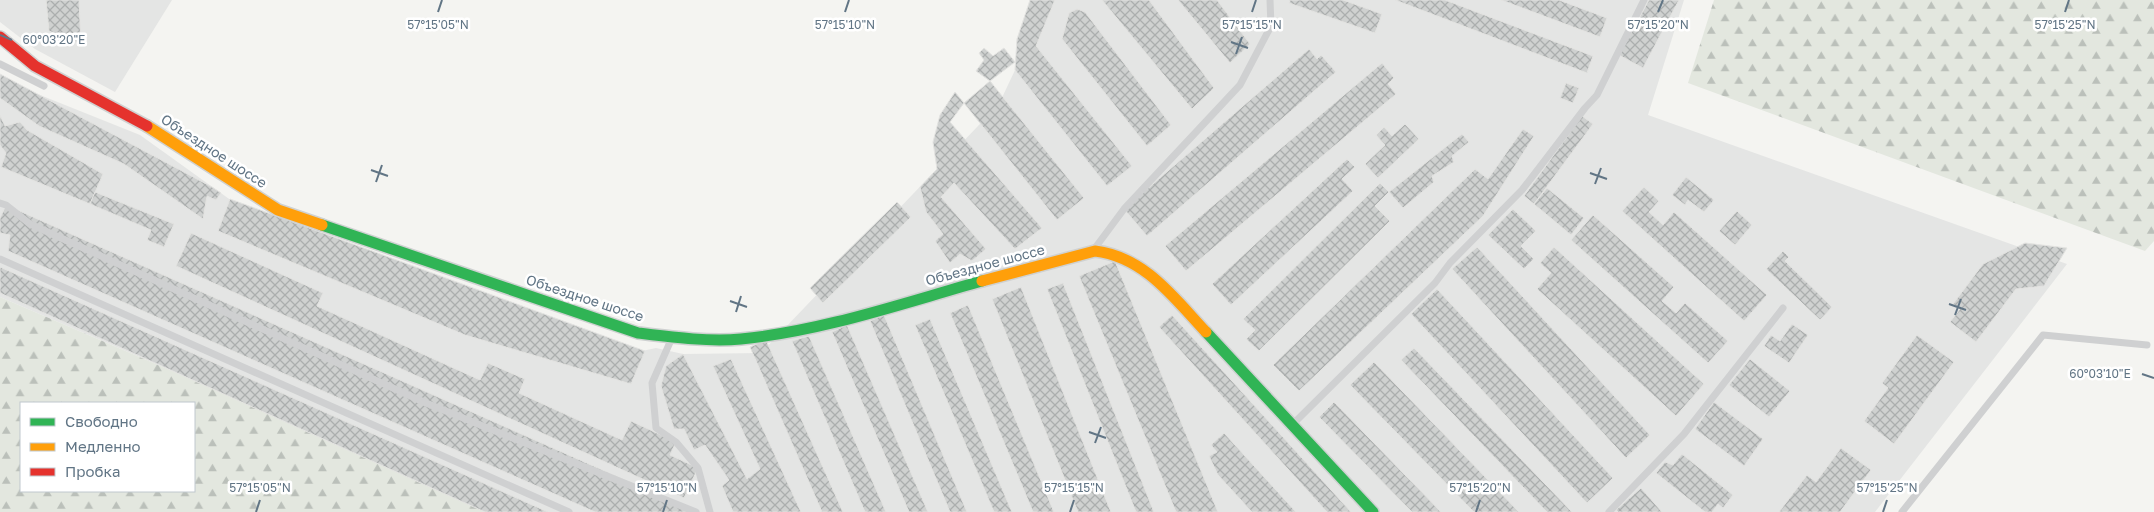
<svg xmlns="http://www.w3.org/2000/svg" width="2154" height="512" font-family="'Golos Text',sans-serif">
<style>
.built{fill:#e4e5e4}
.forest{fill:url(#forest-firs);fill-rule:evenodd}
.building{fill:url(#building-cross-hatch);stroke:#e3e3e1}
.lines{fill:none;stroke-linecap:round;stroke-linejoin:round}
.fast-casing{stroke:#cfd1d1;stroke-width:14}
.slow-casing{stroke:#cfd1d1;stroke-width:14}
.jam-casing{stroke:#cfd1d1;stroke-width:14}
.lane{stroke:#cfd0d1;stroke-width:7}
.fast{stroke:#30b455;stroke-width:11}
.slow{stroke:#ff9f0a;stroke-width:11}
.jam{stroke:#e5322d;stroke-width:11}
.ticks{fill:none;stroke:#617585;stroke-width:2}
.labels{text-anchor:middle;stroke-width:5;stroke-linejoin:round;paint-order:stroke}
.street-label{font-size:14px;fill:#617585;stroke:#fff}
.ticks-label{font-size:12px;text-anchor:middle;fill:#617585;stroke:#fff;stroke-width:5;stroke-linejoin:round;paint-order:stroke}
</style>
<defs>
<pattern id="forest-firs" width="22" height="20" patternUnits="userSpaceOnUse" patternTransform="scale(1.25)"><rect width="22" height="20" fill="#e3e7df"/><path d="M5 1l3.5 6h-7zM16 11l3.5 6h-7z" fill="#bbc0ba"/></pattern>
<pattern id="building-cross-hatch" width="8" height="8" patternUnits="userSpaceOnUse" patternTransform="scale(1.25)"><rect width="8" height="8" fill="#cfd1d0"/><path d="M0 0l8 8M0 8l8-8" fill="none" stroke="#abaeae"/></pattern>
</defs>
<rect width="100%" height="100%" fill="#f4f4f1"/>
<g class="built">
<path d="M0 0H172L115 92 35 49 0 22Z"/>
<path d="M1048 0H1684L1648 115 2067 264 1875 512H500L0 297V79L140 135 278 234 628 354 656 348 683 354 761 353 999 104Z"/>
</g>
<g class="forest">
<path d="M1714 0H2154V241L2145 251 1688 83Z"/>
<path d="M0 297 500 512H0ZM21 403H194V491H21Z"/>
</g>
<g class="building">
<path d="M46 0H79L81 44 49 31Z"/>
<path d="M1030 0H1055L1036 46 1132 166 1107 186 1015 70 1017 39Z"/>
<path d="M1102 0H1149L1214 88 1192 109Z"/>
<path d="M1178 0H1217L1250 44 1230 63Z"/>
<path d="M1290 0H1343L1382 14 1375 33 1289 3Z"/>
<path d="M1395 0H1445L1593 56 1587 73Z"/>
<path d="M1501 0H1559L1607 18 1600 37Z"/>
<path d="M1649 0H1679L1643 68 1619 55Z"/>
<path d="M1077 9 1085 12 1171 125 1147 146 1062 39 1069 13Z"/>
<path d="M984 48 993 56 1004 48 1015 62 990 81 976 71 984 60 979 53Z"/>
<path d="M1309 49 1317 59 1321 55 1336 72 1147 236 1124 209Z"/>
<path d="M1382 63 1394 78 1388 84 1396 94 1186 271 1165 246Z"/>
<path d="M0 74 212 187 221 193 216 200 207 196 203 219 124 164 39 126 0 98Z"/>
<path d="M990 81 1084 198 1057 220 964 103Z"/>
<path d="M1566 83 1579 88 1573 103 1560 98Z"/>
<path d="M955 92 964 103 950 122 1042 228 1015 249 954 183 941 197 986 249 972 261 960 254 950 263 935 241 943 234 926 212 920 187 937 169 933 142 940 115Z"/>
<path d="M0 115 5 126 20 122 27 130 103 174 90 204 1 167 6 153 0 145Z"/>
<path d="M1582 116 1593 124 1534 204 1524 196Z"/>
<path d="M1405 124 1419 139 1378 178 1365 164 1385 145 1376 135 1384 127 1392 136Z"/>
<path d="M1523 129 1534 136 1483 216 1299 391 1273 365 1475 169 1488 179Z"/>
<path d="M1462 134 1469 142 1452 156 1454 162 1432 176 1434 182 1403 208 1389 192Z"/>
<path d="M1347 159 1355 167 1342 179 1353 191 1231 305 1212 284Z"/>
<path d="M1686 177 1714 200 1704 212 1688 200 1685 205 1672 195Z"/>
<path d="M1380 183 1389 192 1375 206 1390 221 1259 351 1246 339 1255 330 1243 319Z"/>
<path d="M1644 187 1659 201 1649 212 1663 225 1674 212 1767 295 1744 321 1622 211Z"/>
<path d="M1547 188 1584 218 1571 235 1534 204Z"/>
<path d="M95 192 174 224 164 247 147 240 151 230 90 204Z"/>
<path d="M230 199 645 351 631 384 465 335 218 231Z"/>
<path d="M897 202 911 217 823 303 810 288Z"/>
<path d="M6 205 697 512H595L8 251 10 235 0 233V218Z"/>
<path d="M1513 209 1536 231 1521 246 1534 259 1524 269 1488 235Z"/>
<path d="M1737 211 1752 225 1735 245 1719 231Z"/>
<path d="M1593 215 1674 287 1662 301 1676 313 1685 303 1728 341 1708 363 1571 240Z"/>
<path d="M191 233 323 293 317 306 480 380 488 363 525 379 519 393 622 440 631 421 676 442 670 455 698 468 684 498 176 266Z"/>
<path d="M2025 243 2067 248 2044 286 2016 289 1976 342 1950 322 1960 309 1953 304 1983 264Z"/>
<path d="M1477 247 1650 435 1626 458 1452 269Z"/>
<path d="M1554 247 1704 384 1676 416 1537 289 1551 273 1540 263Z"/>
<path d="M1783 251 1789 257 1785 261 1832 307 1820 320 1766 269Z"/>
<path d="M1115 261 1218 512H1176L1079 276Z"/>
<path d="M0 267 548 512H485L0 293Z"/>
<path d="M1063 283 1154 512H1136L1047 289Z"/>
<path d="M1021 287 1111 512H1078L992 299Z"/>
<path d="M1437 289 1613 478 1587 503 1411 314Z"/>
<path d="M968 305 1054 512H1033L950 313Z"/>
<path d="M884 315 967 512H950L870 321Z"/>
<path d="M1172 315 1351 512H1327L1159 327Z"/>
<path d="M930 319 1012 512H994L915 325Z"/>
<path d="M1792 324 1808 335 1789 363 1764 346 1771 335 1780 341Z"/>
<path d="M847 325 928 512H909L832 332Z"/>
<path d="M1917 335 1954 362 1894 444 1864 421 1888 388 1882 383Z"/>
<path d="M809 336 886 512H865L792 341Z"/>
<path d="M766 340 843 512H822L750 347Z"/>
<path d="M1414 348 1572 512H1547L1401 360Z"/>
<path d="M683 354 747 479 760 469 713 366 731 359 801 512H733L722 486 729 480 705 445 694 450 684 429H674L661 386 666 366Z"/>
<path d="M1750 359 1790 391 1769 417 1729 385Z"/>
<path d="M1374 362 1519 512H1474L1350 385Z"/>
<path d="M1334 402 1441 512H1412L1319 417Z"/>
<path d="M1714 402 1763 439 1744 466 1695 429Z"/>
<path d="M1224 433 1296 512H1252L1218 475 1209 456 1217 452 1211 445Z"/>
<path d="M1841 448 1871 470 1840 512H1779L1807 475 1816 482Z"/>
<path d="M1682 454 1733 495 1723 508 1718 504 1712 512H1705L1656 473 1665 462 1673 465Z"/>
<path d="M1641 488 1662 512H1618L1616 510Z"/>
</g>
<g class="lines">
<defs>
<g id="fast">
<path d="M322 225 638 333C671 337 708 342 741 339 823 331 903 303 982 281"/>
<path d="M1206 332 1373 512"/>
</g>
<g id="slow">
<path d="M147 126 278 210 322 225"/>
<path d="M982 281 1095 251C1145 257 1174 298 1206 332"/>
</g>
<path id="jam" d="M0 37 35 66 147 126"/>
</defs>
<use href="#fast" class="fast-casing"/>
<use href="#slow" class="slow-casing"/>
<use href="#jam" class="jam-casing"/>
<g class="lane">
<path d="M0 64 44 86"/>
<path d="M0 203 6 205 30 224 426 403 696 512"/>
<path d="M1095 248 1124 209 1240 85 1271 26 1270 0"/>
<path d="M0 259 569 512"/>
<path d="M671 340 652 383 656 428 676 442 698 468 710 512"/>
<path d="M1294 423 1435 283 1450 263 1522 190 1585 108 1597 95 1644 0"/>
<path d="M1609 512 1684 434 1783 308"/>
<path d="M1902 512 2043 335 2147 345"/>
</g>
<use href="#fast" class="fast"/>
<use href="#slow" class="slow"/>
<use href="#jam" class="jam"/>
</g>
<path class="ticks" d="M438 12 442 0M845 12 849 0M1252 12 1256 0M1658 12 1663 0M2065 12 2069 0M0 35 12 40M1231 42 1248 48M1236 54 1242 37M371 170 388 176M1590 173 1607 179M376 182 382 165M1595 184 1601 168M730 301 747 307M1949 304 1966 310M736 312 741 296M1955 315 1961 299M2142 374 2154 378M1089 432 1106 438M1095 443 1101 427M256 512 260 500M663 512 667 500M1070 512 1074 500M1476 512 1480 500M1883 512 1887 500"/>
<g class="labels">
<g class="street-label">
<text transform="translate(214 151) rotate(33)" y="5">Объездное шоссе</text>
<text transform="translate(985 265) rotate(-15)" y="5">Объездное шоссе</text>
<text transform="translate(585 298) rotate(18)" y="5">Объездное шоссе</text>
</g>
</g>
<g class="ticks-label">
<text x="438" y="29">57°15'05"N</text>
<text x="845" y="29">57°15'10"N</text>
<text x="1658" y="29">57°15'20"N</text>
<text x="1252" y="29">57°15'15"N</text>
<text x="2065" y="29">57°15'25"N</text>
<text x="54" y="44">60°03'20"E</text>
<text x="2100" y="378">60°03'10"E</text>
<text x="260" y="492">57°15'05"N</text>
<text x="667" y="492">57°15'10"N</text>
<text x="1074" y="492">57°15'15"N</text>
<text x="1480" y="492">57°15'20"N</text>
<text x="1887" y="492">57°15'25"N</text>
</g>
<rect x="20" y="402" width="175" height="90" fill="#ffffff" stroke="#c0c8ce"/>
<rect x="30" y="418" width="25" height="8" fill="#30b455" stroke="#c0c8ce"/>
<text x="65" y="427" font-size="15" fill="#617585">Свободно</text>
<rect x="30" y="443" width="25" height="8" fill="#ff9f0a" stroke="#c0c8ce"/>
<text x="65" y="452" font-size="15" fill="#617585">Медленно</text>
<rect x="30" y="468" width="25" height="8" fill="#e5322d" stroke="#c0c8ce"/>
<text x="65" y="477" font-size="15" fill="#617585">Пробка</text>
</svg>
